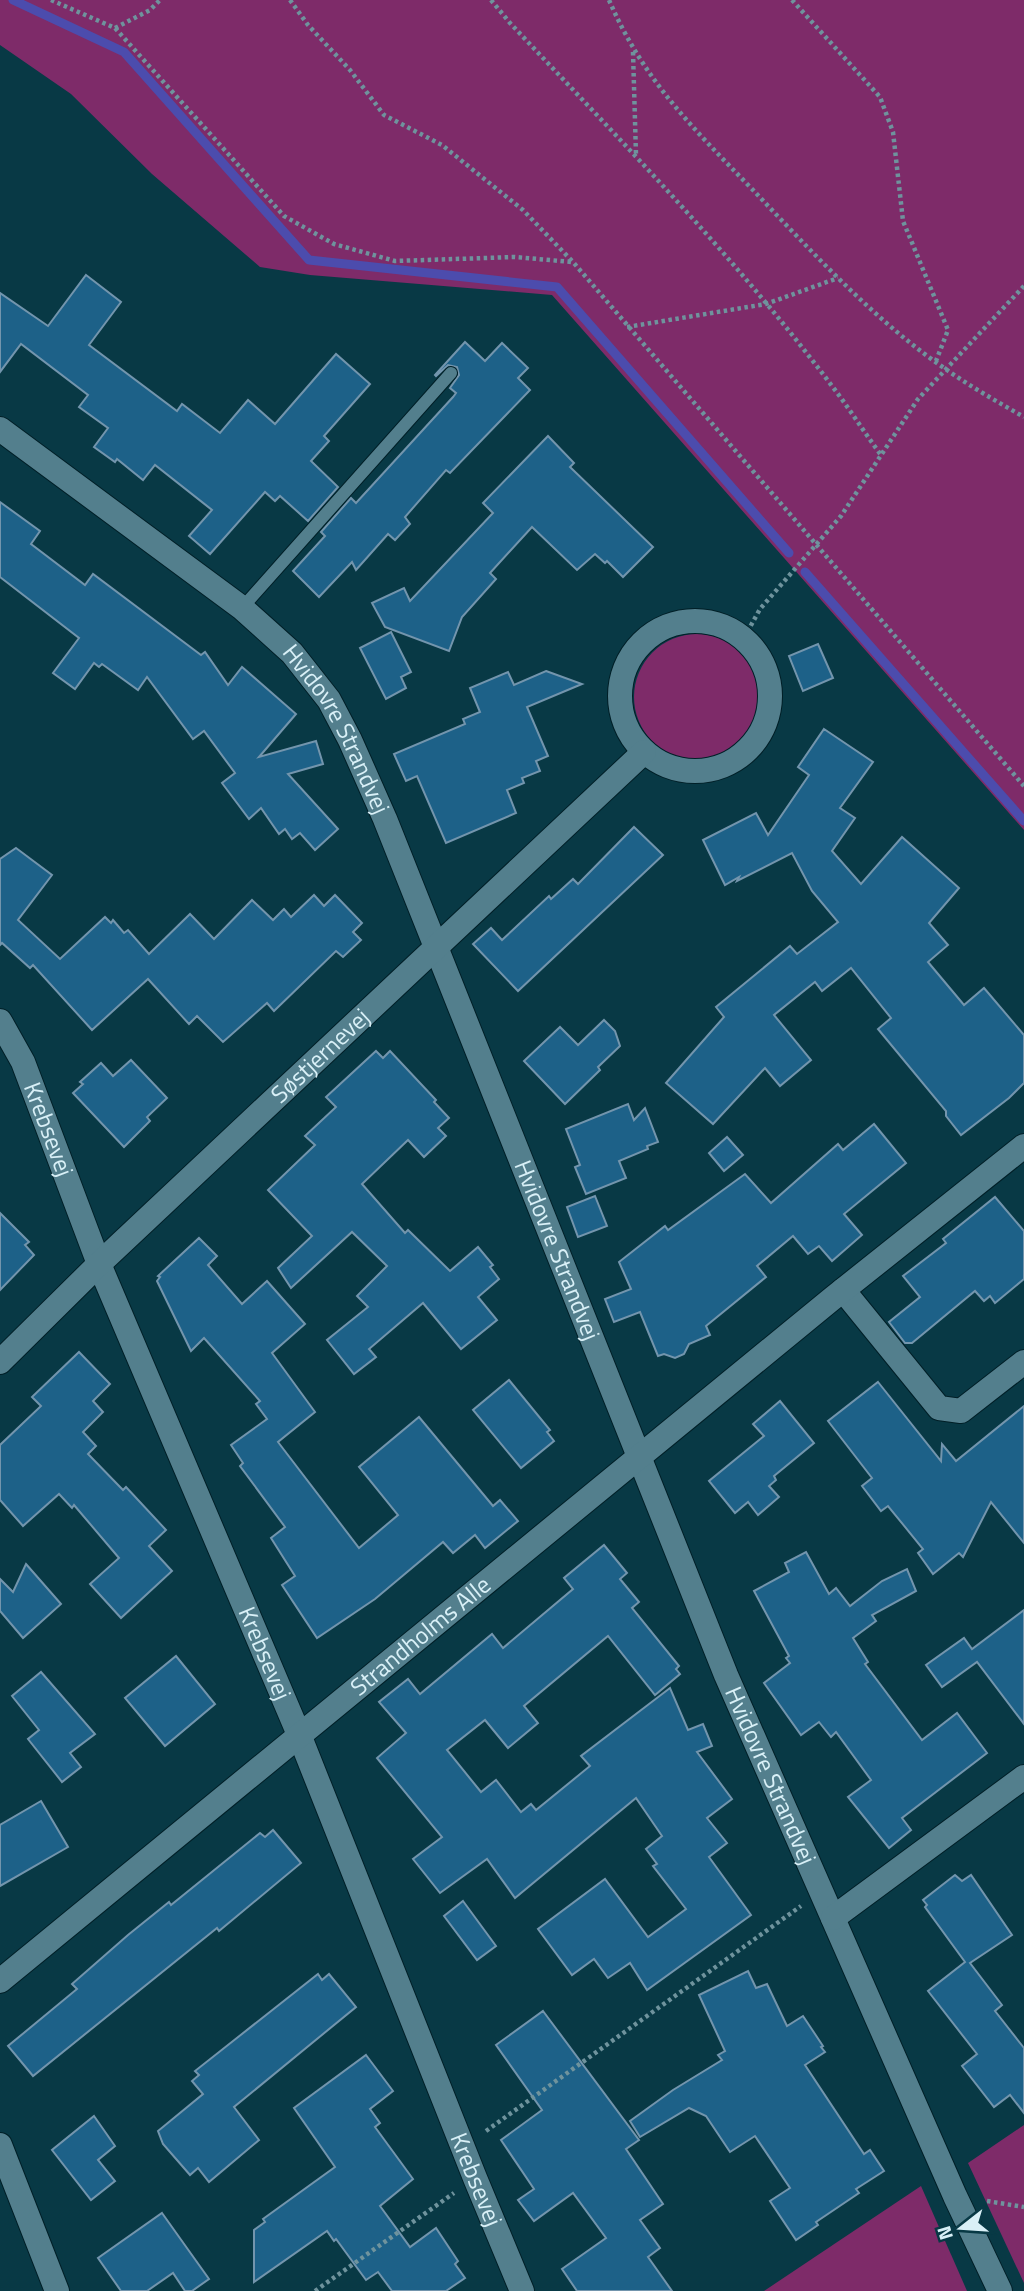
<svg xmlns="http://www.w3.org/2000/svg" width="1024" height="2291" font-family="'Titillium Web',sans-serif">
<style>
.green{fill:#7e2b69}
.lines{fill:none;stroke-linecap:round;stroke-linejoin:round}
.stream{stroke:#4c4cad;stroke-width:9}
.building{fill:#1d6188;stroke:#7395ad;stroke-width:2}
.service-casing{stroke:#001f27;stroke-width:14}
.minor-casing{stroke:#001f27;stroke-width:26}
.path{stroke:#6f939d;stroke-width:4.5;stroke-dasharray:3.5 3.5;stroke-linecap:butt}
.service{stroke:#537f8d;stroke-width:12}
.minor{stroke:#537f8d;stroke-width:24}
.labels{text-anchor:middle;stroke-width:7;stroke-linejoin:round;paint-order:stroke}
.street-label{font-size:24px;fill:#d9f0f7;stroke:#083945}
</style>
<rect width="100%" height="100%" fill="#083945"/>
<g class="green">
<path d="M0 0H1024V830L552 295 310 275 260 267 152 174 71 94 0 45Z"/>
<circle cx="697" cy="697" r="63"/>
<path d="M1024 2125V2283L968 2163Z"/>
<path d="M921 2186 967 2291H764Z"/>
</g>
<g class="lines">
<g class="stream">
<path d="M13 0 124 52 309 260 557 287 789 553"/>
<path d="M805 572 1024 821"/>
</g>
</g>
<g class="building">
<path d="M86 275 121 302 89 345 177 411 182 404 220 433 248 400 275 424 336 354 370 384 324 436 329 441 311 461 338 487 308 521 280 496 275 501 265 492 210 554 189 536 212 510 155 465 143 480 117 459 115 462 94 447 108 428 79 407 88 395 21 344 0 372V293L48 326Z"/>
<path d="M465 342 485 361 502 343 528 368 518 378 530 390 450 473 446 470 405 517 410 524 395 540 388 534 356 570 352 562 319 597 293 571 325 536 321 532 351 498 356 503 453 397 456 393 450 388 459 375 457 367 448 365 436 376 435 375Z"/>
<path d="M548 436 574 463 570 467 653 547 623 577 607 561 605 563 595 554 577 570 532 527 490 573 496 579 462 617 449 651 385 627 372 603 404 588 410 601 493 513 483 503Z"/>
<path d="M0 502 40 531 31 544 85 585 93 574 201 655 205 652 228 685 242 667 296 714 259 757 316 741 323 764 288 774 338 829 315 850 300 833 292 839 285 829 279 834 261 808 249 819 222 783 235 773 204 731 193 739 147 677 138 690 102 664 99 667 94 663 75 689 53 673 79 638 0 577Z"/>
<path d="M391 632 411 672 401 677 406 688 386 699 360 648Z"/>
<path d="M818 644 833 678 803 691 789 656Z"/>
<path d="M546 671 582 684 527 707 548 756 536 761 540 771 522 778 524 783 507 790 516 813 446 843 417 776 406 781 394 754 465 724 463 719 480 712 470 688 508 672 514 685Z"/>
<path d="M824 729 873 762 840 808 855 818 832 851 861 884 902 837 959 888 929 923 948 945 928 962 964 1005 984 988 1024 1035V1083L1009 1098 961 1135 946 1116V1111L878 1029 891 1018 851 968 822 991 815 982 774 1015 811 1060 780 1086 765 1068 713 1124 666 1083 724 1017 716 1007 790 946 797 954 838 922 812 891 792 853 737 881 739 877 725 885 703 840 756 813 768 835 809 775 798 767Z"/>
<path d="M634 827 663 855 518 991 473 944 491 928 502 940 549 896 551 899 573 879 578 884Z"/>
<path d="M16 848 52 875 18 920 60 959 105 917 111 923 113 920 124 933 128 930 149 954 190 914 214 939 252 900 273 920 284 909 291 917 314 895 324 906 335 895 362 923 353 932 361 940 343 957 336 951 274 1011 267 1003 223 1042 197 1016 189 1024 148 979 92 1030 33 965 30 968 2 943 0 945V859Z"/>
<path d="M604 1020 615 1031 620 1046 598 1067 600 1070 565 1104 524 1061 560 1027 578 1045Z"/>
<path d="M376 1051 383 1058 390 1051 436 1100 434 1102 449 1118 438 1128 446 1136 424 1157 408 1140 362 1184 405 1233 408 1230 450 1271 478 1247 493 1265 490 1267 499 1279 478 1297 497 1320 461 1349 423 1303 369 1349 376 1357 354 1374 327 1340 368 1307 357 1296 387 1266 352 1232 291 1288 278 1268 312 1236 268 1190 315 1145 305 1136 336 1107 326 1097Z"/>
<path d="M131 1060 167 1098 147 1117 150 1121 124 1147 73 1093 83 1084 80 1082 101 1063 113 1076Z"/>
<path d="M628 1104 634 1120 645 1108 658 1142 647 1146 648 1149 619 1161 626 1178 586 1194 575 1167 580 1165 566 1129Z"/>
<path d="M874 1124 906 1163 844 1214 862 1235 832 1261 819 1246 808 1254 793 1236 757 1266 766 1277 706 1326 710 1335 689 1344 684 1354 675 1358 664 1354 658 1356 640 1312 614 1322 605 1299 631 1289 619 1262 665 1226 668 1230 745 1174 771 1203 838 1144 843 1150Z"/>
<path d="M727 1137 743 1155 724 1171 709 1153Z"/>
<path d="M595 1196 607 1226 578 1237 567 1207Z"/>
<path d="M995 1197 1024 1231V1279L995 1303 990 1296 984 1301 975 1291 912 1343H905L889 1322 920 1297 903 1276 946 1243 943 1239Z"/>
<path d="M0 1213 29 1242 25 1245 34 1255 0 1290Z"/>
<path d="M199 1238 217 1256 208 1265 242 1304 267 1281 305 1324 272 1353 315 1412 278 1442 359 1548 398 1515 359 1467 419 1417 493 1506 500 1500 518 1521 485 1548 475 1535 453 1553 443 1542 375 1599 317 1638 282 1585 295 1576 271 1538 285 1527 240 1466 243 1463 231 1445 267 1419 256 1404 260 1401 204 1338 191 1351 157 1281 160 1277 158 1276Z"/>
<path d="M79 1352 110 1384 93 1401 103 1412 83 1432 96 1446 88 1454 123 1490 126 1487 166 1530 149 1546 172 1571 121 1618 90 1584 119 1558 74 1505 72 1508 59 1494 23 1526 0 1500V1445L41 1406 32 1397Z"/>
<path d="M509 1380 550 1430 547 1432 554 1441 521 1468 473 1410Z"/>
<path d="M878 1382 941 1461 942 1444 956 1461 1024 1406V1543L991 1502 963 1557 959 1553 933 1574 918 1553 923 1549 888 1506 881 1511 862 1486 872 1478 828 1421Z"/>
<path d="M780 1401 814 1443 774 1476 776 1480 769 1486 779 1497 758 1515 748 1502 735 1513 709 1481 764 1436 753 1424Z"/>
<path d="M604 1545 627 1573 620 1579 639 1602 632 1608 679 1666 676 1669 680 1674 655 1695 608 1636 524 1706 538 1723 508 1748 485 1720 447 1750 481 1792 496 1780 521 1812 531 1804 536 1810 590 1766 581 1756 670 1688 688 1730 703 1724 712 1746 697 1752 732 1799 707 1818 727 1843 709 1857 751 1915 647 1990 630 1963 608 1978 594 1959 572 1975 538 1929 605 1879 648 1937 686 1909 653 1866 657 1864 646 1849 662 1836 636 1798 515 1898 487 1859 440 1893 413 1859 442 1837 377 1758 406 1733 379 1702 408 1679 420 1694 492 1634 503 1648 573 1589 564 1578Z"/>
<path d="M806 1552 829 1594 836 1588 850 1606 882 1581 907 1569 916 1591 872 1615 876 1621 853 1638 868 1662 865 1664 922 1740 957 1713 987 1753 902 1818 911 1830 889 1848 848 1797 871 1780 836 1732 831 1737 819 1722 801 1735 764 1683 790 1663 786 1658 789 1656 754 1591 789 1572 785 1563Z"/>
<path d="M26 1564 61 1604 23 1638 0 1611V1579L13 1592Z"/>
<path d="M1024 1610V1724L977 1662 942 1687 926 1665 964 1638 972 1649Z"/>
<path d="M176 1656 215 1704 165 1746 125 1698Z"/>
<path d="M41 1672 95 1734 70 1753 81 1767 62 1782 28 1739 39 1730 12 1696Z"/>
<path d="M41 1801 68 1847 0 1886V1825Z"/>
<path d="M273 1830 301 1863 219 1931 217 1928 33 2076 8 2046 77 1989 72 1984 128 1935 169 1902 171 1905 260 1833 265 1837Z"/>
<path d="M955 1875 962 1881 971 1875 1012 1935 970 1963 1002 2005 995 2011 1024 2048V2113L1010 2095 994 2107 962 2066 977 2054 928 1991 965 1962 925 1907 927 1905 923 1900Z"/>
<path d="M463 1901 496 1946 477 1960 444 1916Z"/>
<path d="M748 1971 756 1988 767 1984 787 2026 803 2016 823 2046 821 2047 825 2052 805 2065 864 2154 870 2150 884 2171 856 2189 859 2193 816 2222 818 2225 796 2240 770 2201 790 2188 755 2136 730 2152 706 2116 689 2108 640 2137 630 2121 673 2090 722 2060 718 2055 725 2051 699 1995Z"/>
<path d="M318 1974 322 1980 329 1974 356 2007 234 2107 259 2140 209 2182 198 2168 190 2175 163 2144 158 2131 203 2094 192 2081 199 2075 195 2071Z"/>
<path d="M543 2011 639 2140 626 2149 663 2204 640 2220 660 2248 648 2257 672 2291H577L562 2269 606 2238 573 2193 534 2221 518 2200 534 2189 501 2140 542 2110 496 2045Z"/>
<path d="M366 2055 393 2091 370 2109 380 2123 375 2127 413 2179 380 2206 410 2247 436 2228 458 2261 455 2264 465 2278 446 2291H392L378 2272 366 2280 336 2239 334 2241 327 2231 254 2282V2230L265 2222 263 2219 335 2167 294 2108Z"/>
<path d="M94 2116 115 2146 98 2160 115 2181 91 2200 52 2150Z"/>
<path d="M162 2213 209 2279 192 2291H185L173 2273 147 2291H121L98 2258Z"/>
</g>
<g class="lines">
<defs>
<path id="service" d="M242 608 451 373"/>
<g id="minor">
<path id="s1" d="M0 429 242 608 292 653 329 700 350 740 385 819 726 1675 955 2196 1000 2291"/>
<circle cx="695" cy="696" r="75"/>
<path id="s2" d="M0 1021 23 1062 99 1264 300 1737 475 2178 522 2291"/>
<path d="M843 1290 939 1408 961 1411 1024 1362"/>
<path id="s3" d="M0 1362 99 1264 644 752"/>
<path d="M833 1918 1024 1777"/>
<path id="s4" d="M0 1981 833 1298 1024 1146"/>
<path d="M0 2145 57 2291"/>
</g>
</defs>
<use href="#service" class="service-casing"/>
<use href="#minor" class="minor-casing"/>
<g class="path">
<path d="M51 0 115 28 284 216 334 244 395 261 515 257 572 262"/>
<path d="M290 0 308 25 350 70 384 115 442 145 523 210 573 262 1024 786"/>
<path d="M491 0 510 23C620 140 735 257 832 386 849 408 864 432 881 455"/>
<path d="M609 0C644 81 692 127 752 189 811 251 876 322 947 370 971 387 998 402 1024 417"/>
<path d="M792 0 880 97 893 132 903 221 948 330 936 361"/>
<path d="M115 28 150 10 160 0"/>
<path d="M633 52 636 155"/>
<path d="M627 327 766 304 838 278"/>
<path d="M744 638 760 609 841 516 918 399 1024 286"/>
<path d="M486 2131 801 1906"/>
<path d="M987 2201 1024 2207"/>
<path d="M315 2291 454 2193"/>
</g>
<use href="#service" class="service"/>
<use href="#minor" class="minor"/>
</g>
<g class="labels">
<g class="street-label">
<text dy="8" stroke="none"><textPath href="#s1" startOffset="457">Hvidovre Strandvej</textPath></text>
<text dy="8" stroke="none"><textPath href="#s3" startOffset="443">Søstjernevej</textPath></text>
<text dy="8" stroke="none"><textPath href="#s2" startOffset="119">Krebsevej</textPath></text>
<text dy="8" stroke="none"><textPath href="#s1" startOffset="1024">Hvidovre Strandvej</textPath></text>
<text dy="8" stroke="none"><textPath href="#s4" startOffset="544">Strandholms Alle</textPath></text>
<text dy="8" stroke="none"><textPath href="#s2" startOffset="686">Krebsevej</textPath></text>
<text dy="8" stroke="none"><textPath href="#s1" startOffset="1591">Hvidovre Strandvej</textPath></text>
<text dy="8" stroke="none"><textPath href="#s2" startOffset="1253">Krebsevej</textPath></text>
</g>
</g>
<g transform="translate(961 2228) rotate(253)" stroke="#083945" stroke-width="5" paint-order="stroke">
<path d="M0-5L12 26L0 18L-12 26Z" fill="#d9f0f7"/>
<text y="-10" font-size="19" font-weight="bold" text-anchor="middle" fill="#d9f0f7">N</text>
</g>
</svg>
